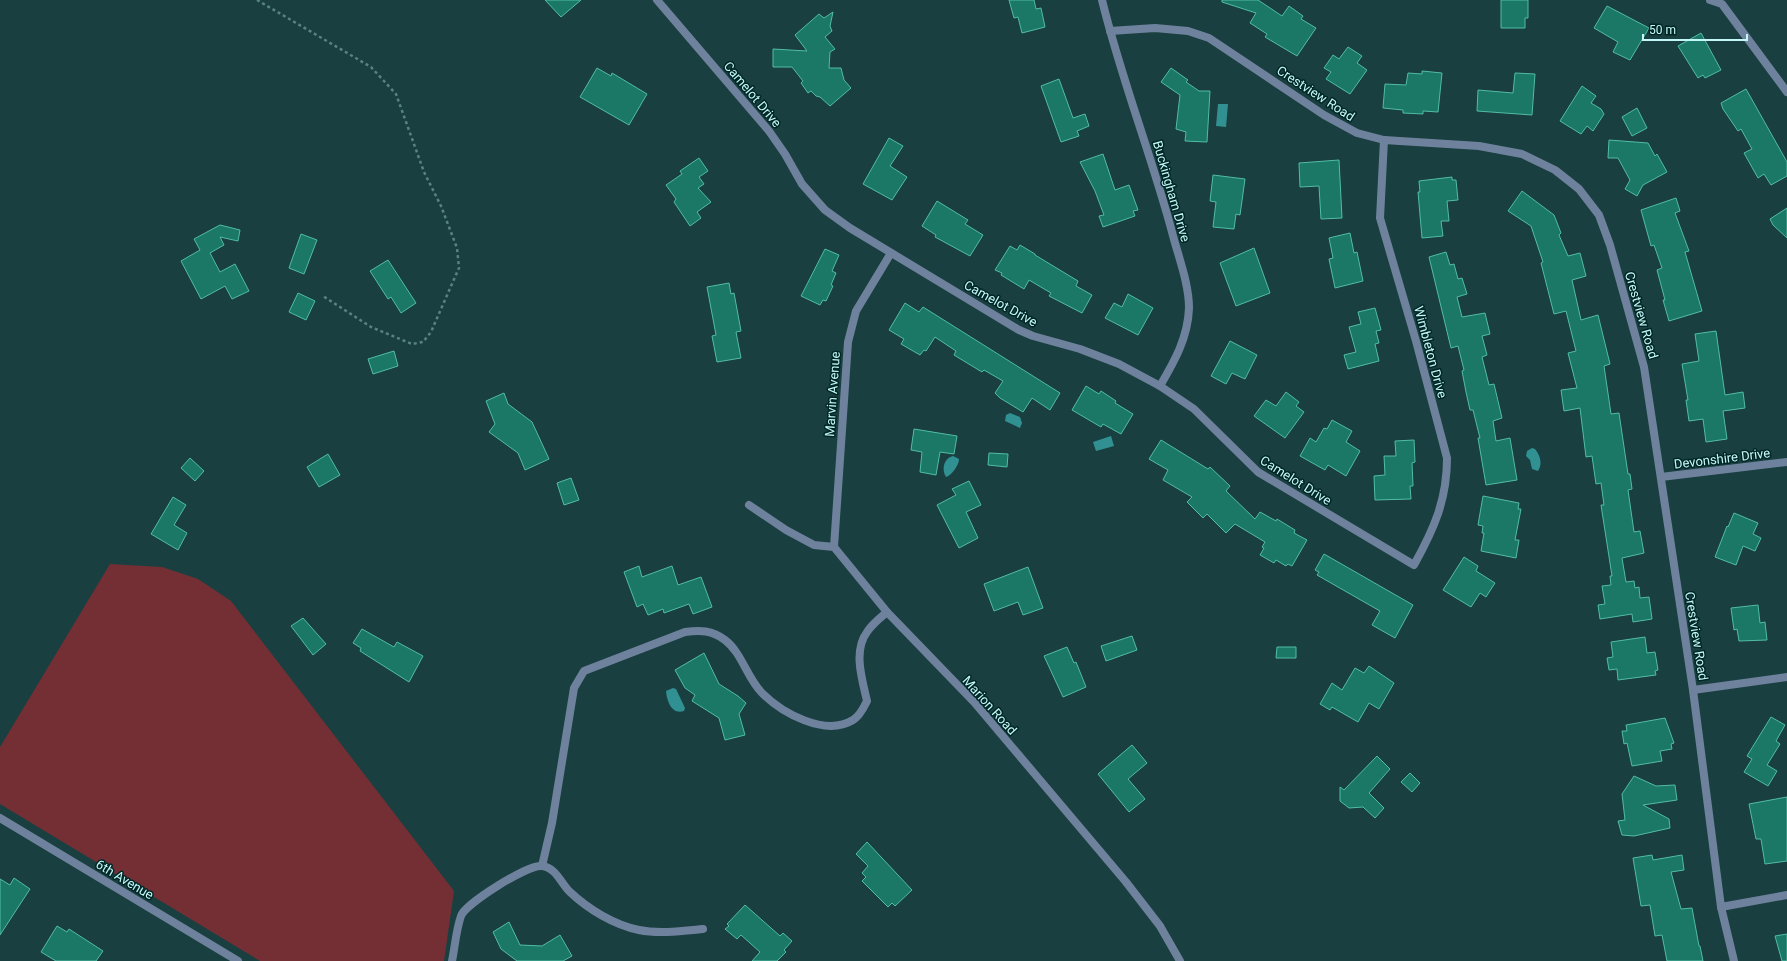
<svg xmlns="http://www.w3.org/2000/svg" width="1787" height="961" font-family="Roboto,sans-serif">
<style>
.green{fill:#742f35}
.water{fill:#319092}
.building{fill:#1b7766;stroke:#51bda6}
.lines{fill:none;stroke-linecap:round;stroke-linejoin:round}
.path{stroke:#588384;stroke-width:2.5;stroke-dasharray:3 3;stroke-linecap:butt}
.lane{stroke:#6f829d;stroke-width:8}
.street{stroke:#6f829d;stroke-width:8}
.labels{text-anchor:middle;stroke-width:3;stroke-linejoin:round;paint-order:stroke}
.street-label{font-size:13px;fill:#c4f8f8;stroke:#002626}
</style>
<rect width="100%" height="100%" fill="#1a3f40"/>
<path class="green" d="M110 564 162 567 198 579 231 601 454 891 444 961H260L0 804V747Z"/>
<g class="water">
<path d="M1218 104H1228L1226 127 1216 126Z"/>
<path d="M1010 413 1020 417 1022 423 1020 428 1005 421 1006 415Z"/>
<path d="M1111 436 1114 446 1096 451 1093 442Z"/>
<path d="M1532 448 1535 449C1540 455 1543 464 1538 471L1532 469 1530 460 1526 456 1527 451Z"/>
<path d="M953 456 959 459C959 465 952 475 946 477 941 469 944 458 953 456Z"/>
<path d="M673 688 676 689 685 708 684 711C672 715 667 702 666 691Z"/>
</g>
<g class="building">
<path d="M545 0H581L561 17Z"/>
<path d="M1009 0H1034L1036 9 1041 8 1045 27 1022 33 1018 17 1014 18Z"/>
<path d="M1222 0H1258L1282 16 1289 6 1303 16 1301 19 1316 28 1297 56 1265 37 1267 34 1250 23 1256 13 1222 2Z"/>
<path d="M1501 0H1528V18H1525V28H1501Z"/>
<path d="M1607 6 1649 28 1630 60 1613 52 1618 42 1594 28Z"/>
<path d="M833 12 830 26 832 31 825 37 835 49 830 52 829 68H841L844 80 851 88 830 106 820 97 816 96 811 91 808 93 801 83 803 81 792 67H773V49L807 51 795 35 819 14 824 18Z"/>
<path d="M1701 33 1721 70 1705 78 1703 75 1698 78 1678 46Z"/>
<path d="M1348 47 1362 56 1357 63 1367 70 1350 94 1326 79 1331 72 1324 68 1333 55 1339 59Z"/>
<path d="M597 68 611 76 612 73 647 94 629 125 580 97Z"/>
<path d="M1171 68 1188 80 1186 82 1199 91H1210L1207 142 1185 141 1186 132 1176 129 1180 95 1161 82Z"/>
<path d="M1422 71 1442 73 1438 112 1423 111V114L1403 113V110L1383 108 1385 84 1406 85 1408 73 1422 74Z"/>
<path d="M1515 73 1535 74 1532 115 1477 111 1478 90 1513 93Z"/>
<path d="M1059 79 1073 118 1085 114 1089 126 1077 131 1079 136 1061 142 1041 86Z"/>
<path d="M1582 86 1596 96 1591 103 1601 109 1604 114 1593 131 1587 126 1581 134 1560 121Z"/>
<path d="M1746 89 1787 162V176L1771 185 1764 174 1758 178 1744 153 1752 149 1741 129 1738 131 1723 109 1721 103Z"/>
<path d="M1637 108 1647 128 1632 136 1622 117Z"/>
<path d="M889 138 903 146 890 166 907 177 892 200 863 184Z"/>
<path d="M1609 140 1648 143 1655 156 1657 154 1667 172 1643 185 1637 196 1625 189 1630 180 1618 158H1608Z"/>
<path d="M1103 154 1115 190 1129 185 1138 210 1133 211 1135 216 1103 227 1099 216 1104 215 1095 191 1080 162Z"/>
<path d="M699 158 708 171 699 177 704 184 698 188 711 202 697 212 701 218 690 226 674 202 676 199 666 185 682 174 680 171Z"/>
<path d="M1339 160 1342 218 1321 219 1319 186 1300 187 1299 163Z"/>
<path d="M1213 175 1245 179 1240 215 1236 214 1234 229 1213 227 1216 202 1210 201Z"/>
<path d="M1452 177V180H1456L1458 200 1447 201 1449 221H1441L1443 236 1422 238 1418 192H1420L1419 181Z"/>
<path d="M1522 191 1554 215 1561 233 1559 235 1568 256 1580 253 1586 276 1572 280 1581 320 1598 315 1610 364 1604 366 1611 414 1619 413 1628 474H1630L1632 489 1628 490 1634 532 1640 531 1644 553 1622 558 1626 582 1634 581 1635 588 1639 587 1640 598 1649 597 1652 619 1633 622 1632 614 1600 619 1598 605 1605 604 1602 586 1611 585 1610 576H1612L1601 505H1604L1601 483 1596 484 1592 456 1586 457 1580 408 1564 411 1561 390 1577 388 1568 353 1576 351 1566 311 1554 314 1541 263 1543 262 1531 226 1508 211Z"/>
<path d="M1676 198 1680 211 1675 213 1689 251 1685 252 1702 311 1669 321 1663 300H1665L1657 270 1662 268 1654 245 1651 246 1641 210Z"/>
<path d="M937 201 968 220 965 224 983 235 970 256 935 237 936 235 922 226Z"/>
<path d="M1787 208V238L1773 225 1770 219Z"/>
<path d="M220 225 240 230 238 241 220 237 224 245 210 253 220 272 235 264 249 291 232 299 225 286 201 299 181 261 200 250 194 239Z"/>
<path d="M1350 233 1354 253 1357 252 1363 281 1335 288 1329 259 1333 258 1329 238Z"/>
<path d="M301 234 317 240 304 274 289 268Z"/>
<path d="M1020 245 1035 254V255L1078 281 1076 286 1092 295 1082 313 1049 296 1051 293 1029 280 1024 289 1001 275 1002 273 995 270 1010 246 1017 250Z"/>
<path d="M1254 248 1270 293 1236 306 1220 263Z"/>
<path d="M825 249 839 255 832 271 836 273 831 285 833 286 826 301 823 300 820 305 801 296Z"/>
<path d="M1446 252 1450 265 1454 264 1458 279 1462 278 1467 294 1457 297 1462 317 1485 313 1490 334 1482 336 1487 355 1482 357 1489 385 1494 384 1502 418 1493 421 1496 441 1510 438 1517 480 1486 485 1478 438H1480L1473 410H1470L1466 392 1462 371 1464 370 1458 346 1451 348 1429 257Z"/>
<path d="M388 260 416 303 401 313 391 297 388 299 370 271Z"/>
<path d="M729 283 731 294 734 293 741 331 736 332 741 358 717 362 712 336 716 335 707 287Z"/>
<path d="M298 293 315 301 306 320 289 312Z"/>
<path d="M1128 294 1153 308 1138 335 1105 318 1114 303 1122 307Z"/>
<path d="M905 303 919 312 923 307 1060 393 1050 410 1032 398 1023 412 1000 398 995 393 1003 381 984 370 982 372 954 355 956 351 935 337 926 351 924 350 920 355 901 344 904 339 889 330Z"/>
<path d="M1375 308 1381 330 1376 331 1379 343 1375 344 1379 361 1348 369 1344 355 1356 352 1349 327 1361 324 1358 312Z"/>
<path d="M1716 331 1725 395 1743 392 1745 408 1723 411 1727 439 1706 442 1703 419 1689 421 1686 400H1688L1682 364 1699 361 1695 334Z"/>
<path d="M1230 341 1257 355 1245 379 1232 373 1226 384 1211 376Z"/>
<path d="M394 351 398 366 373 374 368 359Z"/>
<path d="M1086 386 1099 394 1101 391 1116 401 1115 403 1133 414 1121 434 1103 424 1101 427 1072 410Z"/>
<path d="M1286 392 1299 402 1296 406 1304 412 1285 438 1254 416 1266 400 1276 406Z"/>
<path d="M504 393 508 404 532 422 549 459 525 470 518 453 489 432 495 424 486 401Z"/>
<path d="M1332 420 1352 431 1346 442 1360 451 1346 476 1328 465 1325 470 1300 456 1310 438 1316 442 1324 428 1327 429Z"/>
<path d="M914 429 957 436 954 454 940 452 936 475 920 472 922 452 911 450Z"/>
<path d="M1161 440 1208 469 1210 467 1230 486 1226 491 1255 519 1260 512 1276 521 1277 519 1295 530 1294 533 1307 540 1292 566 1288 564 1286 566 1276 560 1274 563 1260 555 1264 548 1262 547 1265 542 1235 524 1226 533 1207 514 1203 518 1187 502 1192 497 1163 480 1168 470 1149 459Z"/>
<path d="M1414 440 1415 462 1412 463 1413 486H1410L1411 499 1375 500 1374 476 1385 475 1384 456H1396L1395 441Z"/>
<path d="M989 453 1008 454 1007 467 988 465Z"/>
<path d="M328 454 340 475 319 487 307 467Z"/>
<path d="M190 458 204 471 195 481 181 468Z"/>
<path d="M571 478 579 500 564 505 557 483Z"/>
<path d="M969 481 981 505 966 512 978 538 959 548 937 505 956 495 952 489Z"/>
<path d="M1483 496 1519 503 1518 509H1521L1515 540H1519L1516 558 1481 551 1484 533H1482L1483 526 1478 525Z"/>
<path d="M173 497 186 505 174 525 187 533 178 550 151 534Z"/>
<path d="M1734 513 1758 523 1753 534 1761 538 1755 551 1743 546 1736 565 1715 557 1727 526 1728 527Z"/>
<path d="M1324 554 1413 605 1395 638 1372 625 1380 611 1317 575 1319 572 1315 570Z"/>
<path d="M1464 557 1478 566 1476 571 1495 583 1486 597 1480 593 1471 607 1443 590Z"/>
<path d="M639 566 642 577 672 566 678 585 701 577 712 607 693 614 689 604 664 613 663 609 648 615 643 604 637 607 624 572Z"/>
<path d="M1028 567 1043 608 1023 615 1018 602 994 611 984 584Z"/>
<path d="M1758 605 1760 623 1765 622 1767 640 1739 641 1737 629 1734 630 1731 608Z"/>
<path d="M303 618 326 644 313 655 291 626Z"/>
<path d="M362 629 394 647 397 642 423 656 409 682 360 651 361 648 353 643Z"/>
<path d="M1132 636 1137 650 1106 661 1101 646Z"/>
<path d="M1645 637 1647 653 1655 652 1658 670 1655 671 1656 675 1618 680 1617 669 1609 670 1607 658 1613 657 1611 642Z"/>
<path d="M1067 647 1074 663 1076 662 1086 687 1063 697 1044 656Z"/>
<path d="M1277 647H1296V658H1276Z"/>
<path d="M704 653 719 684 738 696 746 703 739 714 745 735 725 740 719 718 692 701 695 695 685 688 675 670Z"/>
<path d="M1369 666 1394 683 1379 709 1369 703 1358 722 1332 707 1330 710 1320 704 1332 683 1342 690 1355 668 1364 673Z"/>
<path d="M1771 717 1785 725 1776 741 1780 744 1767 765 1777 771 1768 786 1744 772 1752 759 1747 756Z"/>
<path d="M1665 718 1674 743 1671 744 1672 749 1660 751 1662 761 1632 766 1627 743 1624 744 1622 731H1627L1626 725Z"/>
<path d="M1132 745 1147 763 1128 779 1145 799 1129 812 1098 774Z"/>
<path d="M1377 756 1390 769 1369 793 1384 808 1375 818 1363 807 1349 808 1340 801V787L1344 790Z"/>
<path d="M1410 773 1420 783 1412 792 1401 782Z"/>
<path d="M1634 776 1656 786 1675 785 1677 800 1643 805 1669 819 1670 828 1634 836 1622 835 1618 821 1625 820 1622 794Z"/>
<path d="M1787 797V861L1765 864 1761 839H1756L1749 804Z"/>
<path d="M867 842 912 890 895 906 892 903 888 907 862 881 866 877 862 873 868 866 856 854Z"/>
<path d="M1652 855 1653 860 1682 855 1684 870 1671 872 1681 909 1692 908 1699 946H1700L1703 961H1667L1662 935 1655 936 1650 905 1641 906 1633 858Z"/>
<path d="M14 878 30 889 0 935V879L10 885Z"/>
<path d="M745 905 780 936 783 933 792 941 784 950 786 952 777 961H752L760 952 741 935 737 939 725 929 729 926 727 924Z"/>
<path d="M509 922 520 945 542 946 560 935 572 956 563 961H517L501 949 493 932Z"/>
<path d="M57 926 67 932 69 929 103 951 96 961H56L41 952Z"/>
<path d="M1787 934V961H1782L1775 936Z"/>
</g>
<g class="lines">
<path class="path" d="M257 0 371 67 396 94 424 172 441 206 457 248 459 268 431 332 423 342 412 344 371 327 323 296"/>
<g class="lane">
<path d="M542 866 552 823 574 688 584 671 685 632C700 630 712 630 725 640 742 653 747 678 762 693 782 713 825 737 853 720 860 716 864 707 867 701 862 679 853 651 867 632 872 624 880 618 887 612"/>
<path d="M452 961C455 947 456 930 461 916 465 904 528 864 542 866 557 868 561 884 570 892 588 909 614 925 639 930 659 934 682 931 703 929"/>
</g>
<g class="street">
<path d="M657 0 769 131 785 154 802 184 825 210 850 228 1019 330 1033 336 1080 349 1119 364 1160 386 1194 409 1258 472 1414 565C1434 529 1447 500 1447 458L1416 341 1380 218 1384 140"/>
<path d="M1102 0C1121 78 1151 154 1172 232 1178 256 1189 283 1189 308 1188 338 1174 362 1160 386"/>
<path d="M1710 0 1722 4 1787 92"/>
<path d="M1110 31 1155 28 1188 31 1209 38 1324 115 1357 133 1384 140 1479 146 1522 154 1555 170 1579 189 1599 215 1610 245 1644 367 1693 690 1721 907 1734 961"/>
<path d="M1661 477 1787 462"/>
<path d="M749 505 786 530 814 545 834 547 887 612 974 702 1126 882 1160 926 1180 961"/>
<path d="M834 547 848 342 856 311 891 253"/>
<path d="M1693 690 1787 677"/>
<path d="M0 818 238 961"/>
<path d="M1721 907 1787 895"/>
</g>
</g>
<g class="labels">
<g class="street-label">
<text transform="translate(1316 93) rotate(33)" y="5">Crestview Road</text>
<text transform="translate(753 94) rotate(50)" y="5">Camelot Drive</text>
<text transform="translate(1172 191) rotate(74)" y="5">Buckingham Drive</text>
<text transform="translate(1001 303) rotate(29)" y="5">Camelot Drive</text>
<text transform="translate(1642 315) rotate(74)" y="5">Crestview Road</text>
<text transform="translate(1431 352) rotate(75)" y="5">Wimbleton Drive</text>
<text transform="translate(832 394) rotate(-86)" y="5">Marvin Avenue</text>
<text transform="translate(1722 458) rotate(-7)" y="5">Devonshire Drive</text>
<text transform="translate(1296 480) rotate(32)" y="5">Camelot Drive</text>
<text transform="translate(1697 636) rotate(81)" y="5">Crestview Road</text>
<text transform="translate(990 705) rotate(48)" y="5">Marion Road</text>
<text transform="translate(125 879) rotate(31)" y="5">6th Avenue</text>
</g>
</g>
<path d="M1643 34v6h104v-6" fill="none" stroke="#c4f8f8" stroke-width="2"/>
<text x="1649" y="34" font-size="12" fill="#c4f8f8" stroke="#002626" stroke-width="3" paint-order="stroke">50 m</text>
</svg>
